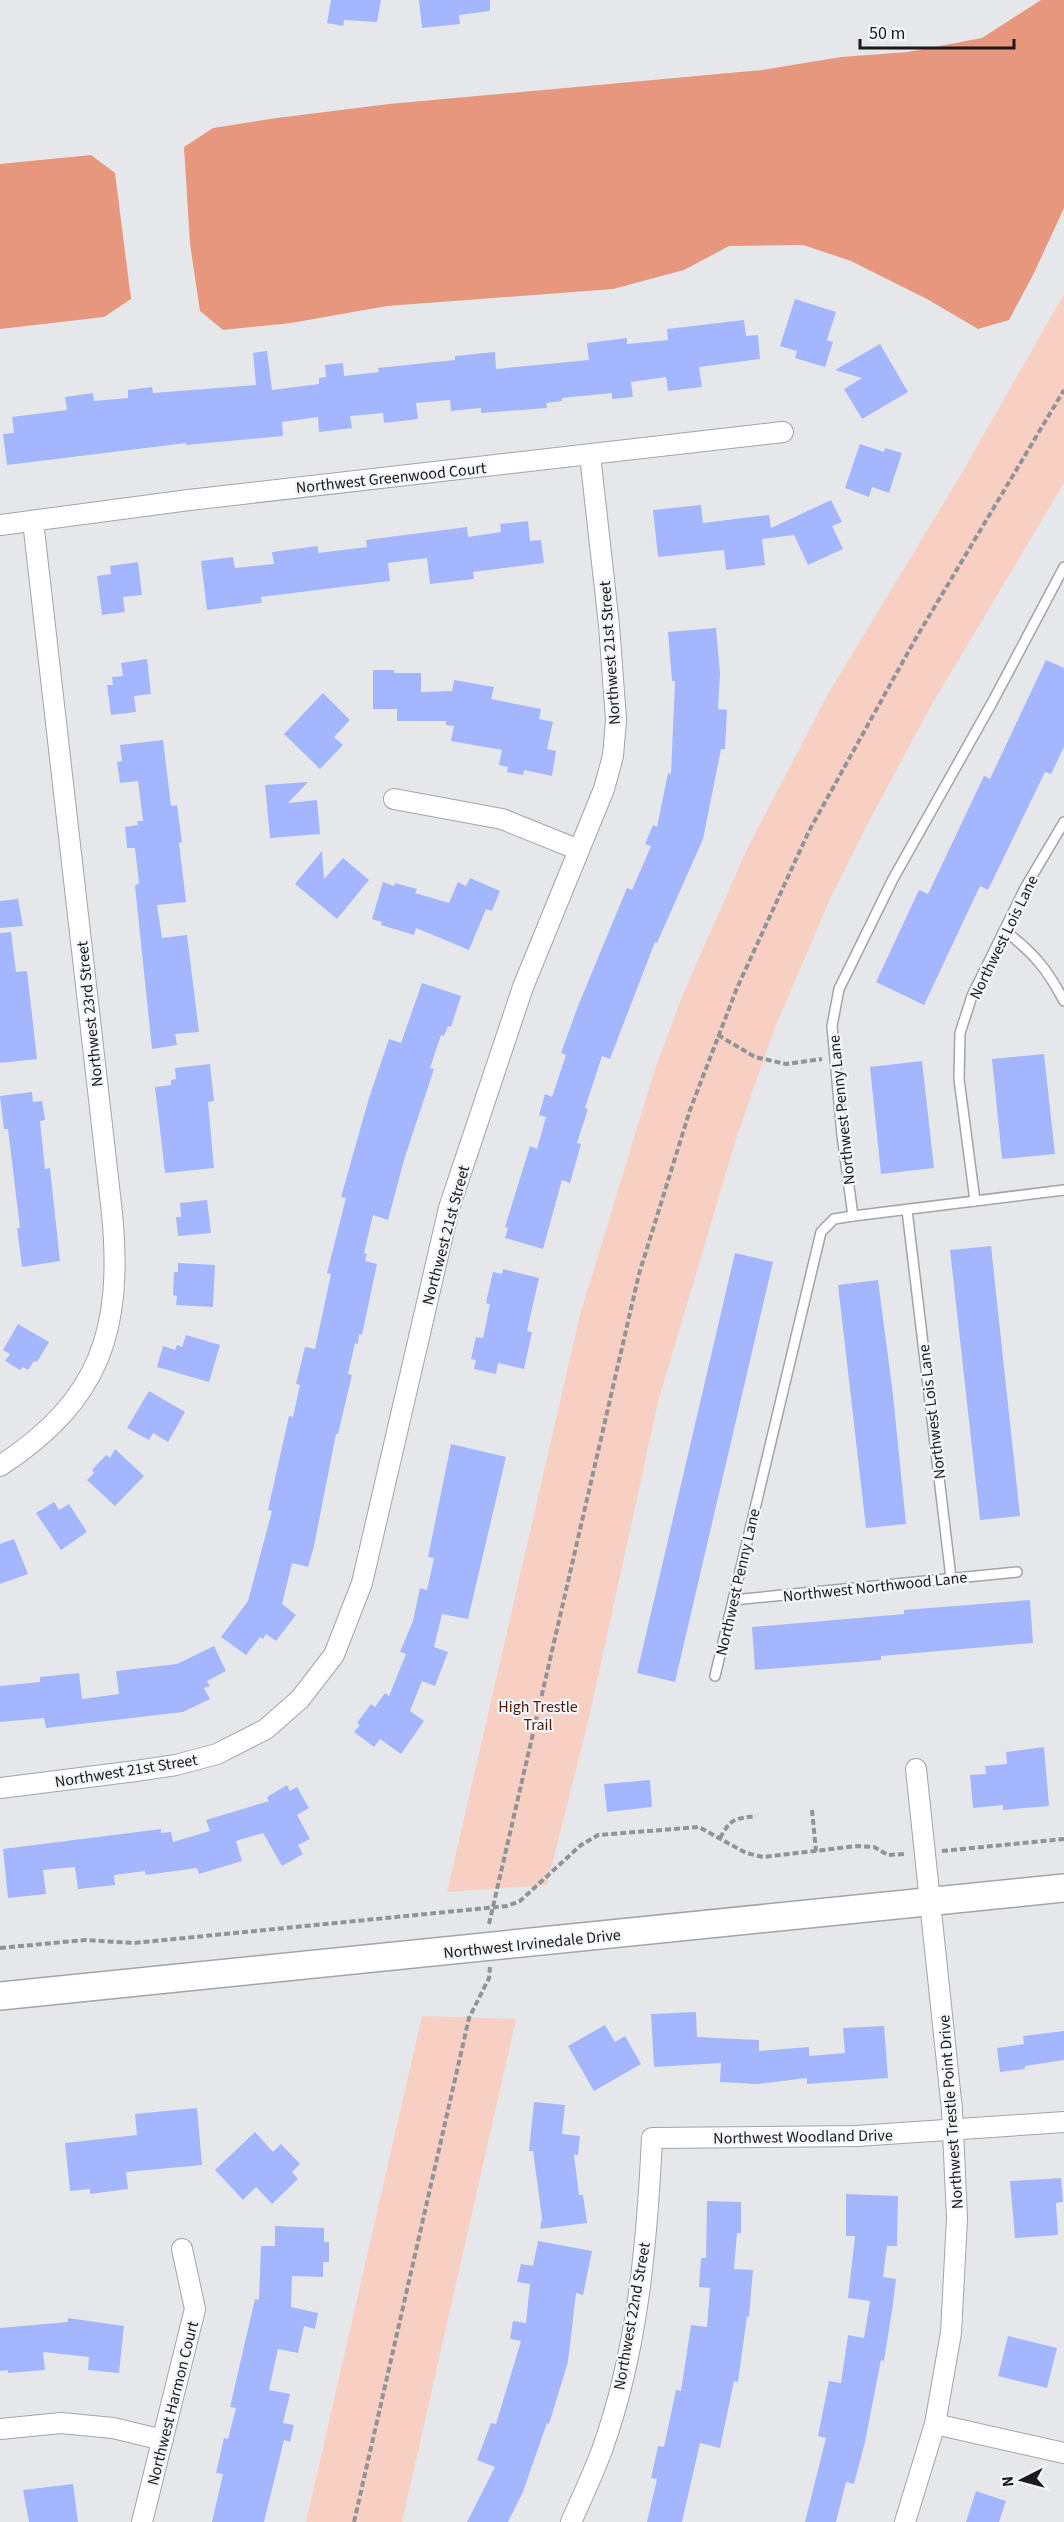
<svg xmlns="http://www.w3.org/2000/svg" width="1064" height="2522" font-family="'Source Sans 3',sans-serif">
<style>
.green{fill:#f7d0c3}
.water{fill:#e7977e}
.building{fill:#a4b6fd}
.lines{fill:none;stroke-linecap:round;stroke-linejoin:round}
.service-casing{stroke:#a2a4a8;stroke-width:12}
.minor-casing{stroke:#a2a4a8;stroke-width:22}
.secondary-casing{stroke:#a2a4a8;stroke-width:30}
.path{stroke:#929396;stroke-width:4;stroke-dasharray:6 3;stroke-linecap:butt}
.service{stroke:#fff;stroke-width:9}
.minor{stroke:#fff;stroke-width:20}
.secondary{stroke:#fff;stroke-width:27}
.labels{text-anchor:middle;stroke-width:4.5;stroke-linejoin:round;paint-order:stroke}
.street-label{font-size:16px;fill:#1a1a1b;stroke:#f3f5f9}
.park-label{font-size:16px;fill:#4d1b0b;stroke:#f3f5f9}
</style>
<rect width="100%" height="100%" fill="#e6e7eb"/>
<g class="green">
<path d="M1064 294V483L932 704 869 821 830 899 774 1030 736 1139 658 1402 589 1718 547 1885 447 1892 580 1315 655 1069 683 994 747 849 828 694 960 476Z"/>
<path d="M422 2016 516 2019 402 2522H306Z"/>
</g>
<g class="water">
<path d="M1041 0H1064V208L1034 273 1009 320 978 329 927 299 851 261 803 245 729 246 684 270 613 289 387 306 291 323 223 330 200 311 190 244 184 147 213 128 277 118 389 104 762 70 841 57 908 52 982 38Z"/>
<path d="M91 155 115 173 131 299 104 317 0 329V164Z"/>
</g>
<g class="building">
<path d="M331 0H381L377 22 344 20 343 26 327 23Z"/>
<path d="M419 0H490V11L459 15 460 24 422 28Z"/>
<path d="M795 299 836 312 827 340 833 342 825 367 795 358 797 351 780 346Z"/>
<path d="M744 320 746 336 758 335 760 359 699 367 702 387 668 391 666 377 631 382 633 397 612 399V393L562 398V401L546 403 547 408 481 413V408L451 411 450 400 416 403 418 419 384 423 383 413 350 416 352 428 319 432 318 417 282 422 283 436 186 445V443L7 465 3 434 14 433 12 417 67 410 65 397 93 393 94 401 128 398V390L152 387 153 393 256 385 253 353 267 351 272 390 319 384V378L326 377 325 365 343 363 344 376 379 372 378 368 455 360V356L495 352 496 369 589 360 587 343 627 338V344L668 340 667 329Z"/>
<path d="M880 344 908 392 862 419 844 389 862 378 835 370Z"/>
<path d="M860 444 884 452 885 448 902 453 889 493 872 487 869 497 845 488Z"/>
<path d="M831 500 842 522 832 526 843 549 808 565 794 535 762 539 765 565 726 570 724 550 658 557 653 510 701 505 703 523 769 515 771 528Z"/>
<path d="M528 521 530 541 541 540 544 563 473 572 474 579 430 584 427 558 388 563 390 581 261 597 262 603 207 610 201 561 233 557 235 568 274 564 272 552 318 546V553L367 547 366 540 467 527 468 537 501 532 500 524Z"/>
<path d="M138 562 142 595 123 597 125 612 102 615 97 576 111 574 110 566Z"/>
<path d="M716 628 720 673 718 709 727 710 725 749H721L703 839 657 943 655 942 610 1059 602 1056 585 1108 588 1109 577 1143 581 1144 570 1183 562 1180 543 1249 505 1238 508 1228 505 1227 530 1146 537 1149 546 1117 539 1115 545 1094 552 1097 566 1055 561 1053 578 1006 627 888 632 890 651 846 645 844 653 825 657 827 668 773 671 774 675 681H672L668 632Z"/>
<path d="M147 659 151 694 134 696 136 712 111 715 107 685H113L112 677 123 676 121 663Z"/>
<path d="M1046 660 1064 668V747L1051 774 1045 772 988 890 980 886 924 1005 876 982 919 890 928 894 984 776 990 779Z"/>
<path d="M373 670H394V673H421V692L452 691 454 680 494 687 491 699 541 709 539 719 553 722 547 749 556 751 552 776 524 770 523 775 507 772 508 767 499 765 502 750 451 741 454 726 446 725V721H397V709H373Z"/>
<path d="M323 693 350 720 334 737 343 745 320 769 284 734Z"/>
<path d="M163 740 171 806 177 805 182 842 179 843 186 902 157 905 162 938 187 935 199 1032 175 1034 177 1045 152 1049 135 886 139 883 135 848H127L125 827 138 825 137 821H143L138 781 120 783 117 762 122 761 120 745Z"/>
<path d="M308 782 288 803 317 800 320 834 270 838 265 785Z"/>
<path d="M322 851 324 879 343 858 369 880 337 919 295 884Z"/>
<path d="M470 878 500 891 492 911 486 909 469 950 416 928 414 935 381 925 382 922 372 919 383 882 394 886 395 883 417 889 415 893 449 903 458 882 466 886Z"/>
<path d="M18 899 23 926 0 928V901Z"/>
<path d="M11 932 16 972 27 971 37 1059 0 1063V933Z"/>
<path d="M422 983 461 996 451 1027 448 1026 444 1036 441 1035 430 1068 434 1069 404 1160 388 1220 373 1215 364 1253 367 1254 365 1261 377 1264 362 1335 359 1334 358 1344 355 1343 348 1374 352 1375 338 1434H336L314 1546 308 1567 292 1563 282 1604 296 1615 276 1641 266 1634 263 1639 260 1637 246 1655 221 1637 248 1601 272 1511 268 1510 289 1416 293 1417 300 1385 296 1384 305 1347 315 1349 331 1274 327 1273 346 1198 341 1197 369 1098 389 1039 401 1043Z"/>
<path d="M1044 1054 1055 1154 1002 1159 992 1059Z"/>
<path d="M922 1061 934 1168 881 1174 870 1067Z"/>
<path d="M210 1064 214 1101 208 1102 214 1168 165 1173 155 1087 171 1085V1080L176 1079 175 1068Z"/>
<path d="M32 1092 33 1102 42 1101 45 1120 40 1121 42 1140 45 1169 50 1168 60 1261 22 1267 17 1228H20L8 1129H4L0 1096Z"/>
<path d="M207 1200 211 1233 178 1236 176 1217H181L180 1203Z"/>
<path d="M991 1246 1020 1516 980 1520 950 1250Z"/>
<path d="M735 1253 773 1262 675 1682 637 1673Z"/>
<path d="M178 1263 215 1265 213 1307 176 1305 177 1296 173 1295 174 1272H178Z"/>
<path d="M503 1269 539 1278 527 1331 532 1332 524 1369 498 1363 496 1374 474 1369 476 1360 471 1359 476 1337 483 1338 490 1304 486 1303 493 1272 502 1274Z"/>
<path d="M878 1280 893 1395 906 1524 866 1528 838 1285Z"/>
<path d="M18 1324 49 1342 37 1362 34 1361 28 1370 23 1367 20 1370 5 1361 10 1354 3 1350Z"/>
<path d="M186 1335 220 1345 209 1382 157 1367 163 1346 175 1350 177 1345 182 1347Z"/>
<path d="M149 1391 185 1412 168 1442 153 1433 149 1440 127 1428Z"/>
<path d="M451 1444 506 1457 468 1619 442 1614 434 1647 448 1652 435 1686 422 1681 410 1711 424 1721 401 1754 380 1739 374 1747 354 1732 360 1725 357 1723 371 1704 375 1707 385 1693 389 1696 406 1654 400 1652 413 1621 420 1588 427 1590 434 1558 428 1557Z"/>
<path d="M115 1449 144 1476 115 1506 87 1480 94 1473 92 1470 106 1455 110 1458Z"/>
<path d="M54 1502 59 1510 69 1504 87 1532 61 1550 36 1513Z"/>
<path d="M14 1539 28 1574 0 1584V1544Z"/>
<path d="M1030 1600 1033 1643 881 1656V1660L755 1670 752 1627 904 1614V1610Z"/>
<path d="M214 1646 226 1671 207 1681 210 1686 204 1688 210 1699 183 1712 46 1728 44 1718 0 1722V1686L40 1682V1677L79 1673 82 1699 119 1694 116 1671 177 1664Z"/>
<path d="M1044 1747 1049 1806 1003 1810V1805L973 1808 970 1775 986 1774 985 1766 1007 1764 1006 1752Z"/>
<path d="M650 1780 652 1807 607 1812 604 1784Z"/>
<path d="M287 1785 290 1791 297 1787 309 1808 297 1815 310 1839 298 1845 303 1854 282 1866 263 1833 236 1841 242 1861 199 1874 197 1868 146 1875 145 1871 114 1875 115 1885 78 1889 75 1867 43 1870 46 1894 8 1898 3 1849 161 1829V1833L171 1832 173 1842 210 1831 206 1820 269 1801 267 1797Z"/>
<path d="M696 2012 697 2037 759 2040V2051L809 2047V2056L845 2053 843 2028 884 2026 888 2078 807 2084V2078L757 2084 720 2082 721 2063 654 2067 651 2014Z"/>
<path d="M605 2025 615 2042 625 2036 641 2064 594 2091 568 2046Z"/>
<path d="M1064 2031V2060L1025 2066V2069L1000 2072 997 2048 1024 2044 1023 2036Z"/>
<path d="M534 2102 565 2105 562 2134 580 2136 578 2155H574L579 2195H583L587 2223 540 2229 542 2218 533 2151H529Z"/>
<path d="M197 2108 202 2165 126 2172 128 2189 90 2194V2189L70 2191 65 2143 137 2135 135 2114Z"/>
<path d="M255 2132 273 2152 281 2144 300 2164 292 2172 298 2179 272 2204 256 2187 243 2200 215 2170Z"/>
<path d="M1061 2178 1063 2202 1056 2203 1058 2235 1015 2238 1010 2181Z"/>
<path d="M846 2194 898 2196 897 2246H887L883 2277 896 2279 893 2304 884 2361 881 2360 865 2442 854 2484 846 2482 836 2522H805L826 2438 818 2436 829 2381 841 2383 848 2335 864 2338 870 2301 848 2298 855 2236H846Z"/>
<path d="M707 2201 741 2202V2233H737L734 2269 753 2270 749 2317 747 2316 738 2382 734 2381 720 2448 700 2443 682 2522H647L657 2479 651 2478 658 2446 664 2447 676 2390 681 2391 691 2325 707 2327 710 2288 699 2287 701 2258H706Z"/>
<path d="M275 2226 324 2228V2242H329V2262H323V2277L292 2276 291 2307 318 2313 315 2329 304 2326 298 2353 278 2349 269 2390 290 2394 283 2423 294 2425 290 2442 284 2440 264 2522H212L223 2474 216 2473 224 2438 228 2439 236 2408 230 2407 255 2299 259 2300 261 2246H275Z"/>
<path d="M538 2241 592 2251 583 2295 576 2293 568 2362 549 2424 547 2423 523 2492 508 2522H467L495 2467 477 2460 491 2423 496 2424 521 2341 510 2339 513 2321 526 2323 530 2284 517 2282 521 2264 533 2266Z"/>
<path d="M68 2318 124 2326 119 2373 88 2370 89 2357 43 2352 45 2370 8 2373V2370L0 2371V2328L68 2322Z"/>
<path d="M1008 2336 1057 2348 1047 2388 998 2376Z"/>
<path d="M73 2484 78 2522H29L23 2490Z"/>
<path d="M976 2491 1006 2501 999 2522H966Z"/>
</g>
<g class="lines">
<defs>
<g id="service">
<path d="M1005 931C1034 953 1047 969 1064 1001"/>
<path d="M975 1201 959 1079 960 1033 972 996 1025 888 1064 822"/>
<path d="M907 1210 951 1578"/>
<path d="M853 1216 1064 1190"/>
<path d="M733 1600 1017 1572"/>
<path d="M715 1676 821 1232 834 1219 853 1216 842 1135 832 1026 839 989 893 879 993 701 1064 567"/>
</g>
<g id="minor">
<path d="M0 525 189 500 783 432"/>
<path d="M394 799 502 819 579 850"/>
<path d="M0 1466C101 1400 123 1330 112 1213L33 521"/>
<path d="M0 1788 136 1771 176 1765 217 1754 266 1729 300 1699 334 1655 362 1583 449 1208 523 987 604 789 613 756 616 720 609 625 590 455"/>
<path d="M935 2424 1064 2453"/>
<path d="M0 2429 61 2423 113 2428 163 2440"/>
<path d="M142 2522 195 2309 182 2249"/>
<path d="M571 2522C582 2498 593 2474 602 2450 638 2350 647 2243 652 2138L857 2136 1064 2122"/>
<path d="M905 2522 935 2424 951 2333 957 2218 952 2110 916 1769"/>
</g>
<path id="secondary" d="M0 1996 1064 1888"/>
</defs>
<use href="#service" class="service-casing"/>
<use href="#minor" class="minor-casing"/>
<use href="#secondary" class="secondary-casing"/>
<g class="path">
<path d="M718 1035 755 1057 786 1064 822 1059"/>
<path d="M812 1810 816 1851"/>
<path d="M720 1838C731 1818 734 1819 756 1816"/>
<path d="M942 1851 1064 1839"/>
<path d="M489 1924 639 1274 690 1110 737 988 809 831 916 638 1064 390"/>
<path d="M0 1948 85 1940 134 1943 507 1906 520 1901 581 1845 598 1835 699 1827 746 1853 763 1857 857 1846 874 1847 888 1855 905 1854"/>
<path d="M354 2522 469 2018 489 1978 490 1967"/>
</g>
<use href="#service" class="service"/>
<use href="#minor" class="minor"/>
<use href="#secondary" class="secondary"/>
</g>
<g class="labels">
<g class="street-label">
<text transform="translate(391 477) rotate(-6)" y="6">Northwest Greenwood Court</text>
<text transform="translate(609 653) rotate(-94)" y="6">Northwest 21st Street</text>
<text transform="translate(1003 937) rotate(-64)" y="6">Northwest Lois Lane</text>
<text transform="translate(89 1014) rotate(-96)" y="6">Northwest 23rd Street</text>
<text transform="translate(841 1110) rotate(-96)" y="6">Northwest Penny Lane</text>
<text transform="translate(445 1235) rotate(-75)" y="6">Northwest 21st Street</text>
<text transform="translate(931 1412) rotate(-97)" y="6">Northwest Lois Lane</text>
<text transform="translate(737 1582) rotate(-77)" y="6">Northwest Penny Lane</text>
<text transform="translate(875 1586) rotate(-6)" y="6">Northwest Northwood Lane</text>
<text transform="translate(126 1770) rotate(-9)" y="6">Northwest 21st Street</text>
<text transform="translate(532 1943) rotate(-6)" y="6">Northwest Irvinedale Drive</text>
<text transform="translate(950 2112) rotate(-94)" y="6">Northwest Trestle Point Drive</text>
<text transform="translate(803 2136) rotate(-1)" y="6">Northwest Woodland Drive</text>
<text transform="translate(631 2316) rotate(-80)" y="6">Northwest 22nd Street</text>
<text transform="translate(172 2403) rotate(-76)" y="6">Northwest Harmon Court</text>
</g>
<g class="park-label">
<text x="538" y="1712">High Trestle<tspan x="538" dy="18">Trail</tspan></text>
</g>
</g>
<g transform="translate(1022 2480) rotate(264)" stroke="#f3f5f9" stroke-width="4.5" paint-order="stroke">
<path d="M0-4.5L10 22L0 15L-10 22Z" fill="#1a1a1b"/>
<text y="-9" font-size="16" font-weight="bold" text-anchor="middle" fill="#1a1a1b">N</text>
</g>
<path d="M860 39v9h154v-9" fill="none" stroke="#1a1a1b" stroke-width="3"/>
<text x="869" y="39" font-size="18" fill="#1a1a1b" stroke="#f3f5f9" stroke-width="4.5" paint-order="stroke">50 m</text>
</svg>
